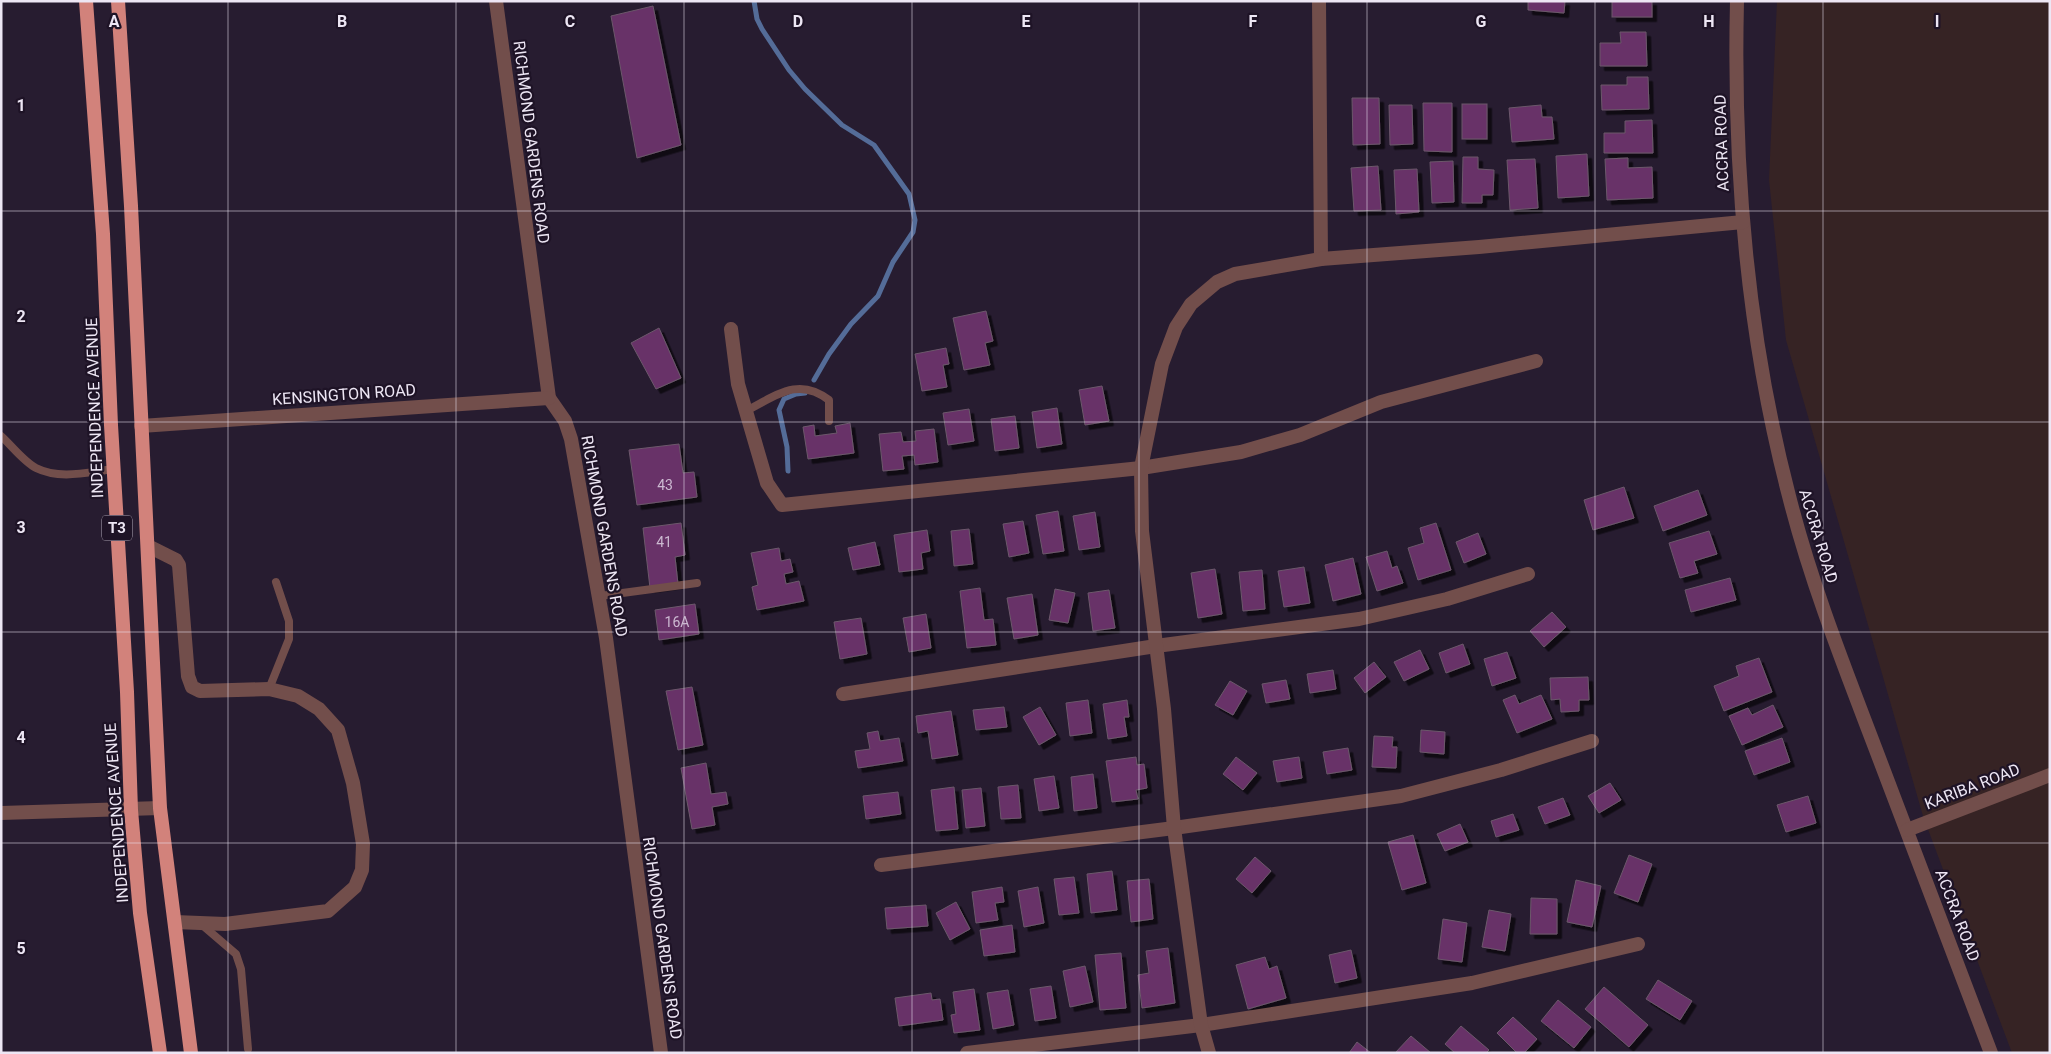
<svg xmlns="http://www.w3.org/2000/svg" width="2051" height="1054" font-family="Roboto,sans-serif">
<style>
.industrial{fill:#362324}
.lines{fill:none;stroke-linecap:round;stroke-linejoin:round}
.stream{stroke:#546c98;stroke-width:5}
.building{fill:#673167;stroke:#6c586b;filter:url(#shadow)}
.service{stroke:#724e4b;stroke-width:8}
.minor{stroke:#724e4b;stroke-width:14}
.trunk{stroke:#d2827b;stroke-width:14}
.grid{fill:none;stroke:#ede6f4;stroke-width:1;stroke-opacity:0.55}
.labels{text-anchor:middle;stroke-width:4.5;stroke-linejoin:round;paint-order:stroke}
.number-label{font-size:14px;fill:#ccb9d1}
.shield{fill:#1e1326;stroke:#afa7b6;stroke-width:1}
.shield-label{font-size:15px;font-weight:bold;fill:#ede6f4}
.street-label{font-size:16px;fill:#ede6f4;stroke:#1e1326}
.grid-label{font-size:16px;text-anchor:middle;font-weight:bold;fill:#ede6f4;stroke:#1e1326;stroke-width:4.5;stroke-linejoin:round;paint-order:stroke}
</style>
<defs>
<filter id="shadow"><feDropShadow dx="4.5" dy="4.5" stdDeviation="0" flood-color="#0009"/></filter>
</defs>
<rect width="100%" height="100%" fill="#271c30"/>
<path class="industrial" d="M1777 1H2050V1053H2012L1923 816 1786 340 1769 180Z"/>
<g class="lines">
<g class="stream">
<path d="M754 1 757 19 762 29 789 70 805 89 842 125 874 145 909 194 915 220 913 232 893 262 878 296 851 324 829 354 814 380"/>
<path d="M788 471 787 447 779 410 784 399 796 394 805 393"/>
</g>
</g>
<g class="building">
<path d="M1528 1H1565L1564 13 1528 10Z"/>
<rect x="1612" y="1" width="40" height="16"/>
<path d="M653 6 681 145 637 158 611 16Z"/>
<path d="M1620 32H1646L1647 66H1600V43H1621Z"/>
<path d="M1627 77H1648L1649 109 1602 110 1601 85H1627Z"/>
<path d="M1352 98H1379L1380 144 1353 145Z"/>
<path d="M1423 103H1452V152L1424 151Z"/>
<rect x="1462" y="104" width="25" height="35"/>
<path d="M1389 105H1412L1413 144 1390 145Z"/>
<path d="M1541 105 1542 117H1552L1554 139 1512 142 1509 108Z"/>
<path d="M1652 120 1653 153H1604V133H1625V121Z"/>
<path d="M1587 154 1589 196 1558 198 1556 156Z"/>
<path d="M1463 157H1478V169L1494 170 1493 195H1482V203H1462Z"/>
<path d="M1628 158V168L1652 167 1653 198 1607 200 1605 159Z"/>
<path d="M1535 159 1538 208 1510 210 1507 160Z"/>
<path d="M1453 161 1454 202 1432 203 1430 162Z"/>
<path d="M1378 166 1381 210 1354 211 1351 168Z"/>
<path d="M1417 169 1419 212 1396 214 1394 170Z"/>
<path d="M986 311 993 341 985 343 990 365 964 370 953 318Z"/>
<path d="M659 328 681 378 656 389 631 343Z"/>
<path d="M946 348 949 364 943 365 947 387 922 391 915 354Z"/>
<path d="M1102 386 1109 421 1085 425 1079 390Z"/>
<path d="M1057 408 1062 444 1037 448 1032 412Z"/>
<path d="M969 409 974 441 948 445 943 413Z"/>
<path d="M1015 416 1019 448 995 451 991 419Z"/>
<path d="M850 423 854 453 808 459 803 427 814 425 815 436 837 433 835 426Z"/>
<path d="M934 429 938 462 915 465 914 455 902 456 904 469 883 471 879 434 901 432 903 442 916 441 915 431Z"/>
<path d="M679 444 683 473 694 472 697 497 637 505 629 450Z"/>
<path d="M1624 487 1634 518 1593 530 1584 500Z"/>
<path d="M1698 490 1707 515 1663 531 1654 506Z"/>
<path d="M1058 511 1064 551 1043 554 1036 515Z"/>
<path d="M1095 512 1100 547 1079 550 1073 516Z"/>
<path d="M1023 521 1029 553 1009 557 1003 524Z"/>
<path d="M681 523 685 555 675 557 678 584 650 588 643 528Z"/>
<path d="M1436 523 1451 570 1418 580 1408 548 1424 543 1420 528Z"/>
<path d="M969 529 973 564 954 566 951 531Z"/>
<path d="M927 530 930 551 921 553 923 569 899 572 894 535Z"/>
<path d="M1709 531 1717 554 1694 561 1698 573 1680 578 1669 543Z"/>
<path d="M1478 533 1486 554 1464 563 1456 542Z"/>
<path d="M875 542 880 565 853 570 848 548Z"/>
<path d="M779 548 781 561 790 559 793 572 784 574 786 584 799 581 804 601 757 610 752 587 758 585 751 553Z"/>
<path d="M1387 551 1392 568 1397 566 1403 583 1377 591 1366 557Z"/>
<path d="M1353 558 1361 594 1333 601 1325 565Z"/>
<path d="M1304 567 1310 603 1284 607 1278 571Z"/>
<path d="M1215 569 1222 614 1198 618 1191 573Z"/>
<path d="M1262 570 1265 609 1243 611 1239 572Z"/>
<path d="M1730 578 1736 600 1691 612 1685 590Z"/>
<path d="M980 588 984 620 993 619 996 645 967 648 960 591Z"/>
<path d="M1055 589 1075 593 1068 623 1049 620Z"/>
<path d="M1109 590 1115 628 1093 631 1088 593Z"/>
<path d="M1032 594 1038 635 1014 639 1007 598Z"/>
<path d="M695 604 699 634 659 640 655 610Z"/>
<path d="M1552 612 1566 627 1544 647 1530 631Z"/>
<path d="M926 614 931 648 909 652 903 618Z"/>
<path d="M861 618 867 654 840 659 834 622Z"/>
<path d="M1463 644 1470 664 1446 673 1439 653Z"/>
<path d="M1420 650 1429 669 1404 681 1394 662Z"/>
<path d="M1507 652 1516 678 1492 686 1484 659Z"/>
<path d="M1759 658 1772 692 1724 711 1714 686 1739 676 1736 666Z"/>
<path d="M1374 662 1386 677 1365 693 1354 678Z"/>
<path d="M1333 670 1336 689 1310 693 1307 674Z"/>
<path d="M1588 677 1589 700H1579V711L1561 712 1560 699 1551 700 1550 678Z"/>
<path d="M1286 680 1290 699 1266 703 1262 684Z"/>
<path d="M1230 681 1247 691 1233 715 1215 705Z"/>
<path d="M692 687 703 745 678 750 666 691Z"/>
<path d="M1515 695 1519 704 1541 695 1552 719 1517 733 1503 700Z"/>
<path d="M1088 700 1092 733 1070 736 1066 703Z"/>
<path d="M1127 700 1129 717H1124L1127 736 1108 739 1103 704Z"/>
<path d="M1773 705 1783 727 1742 745 1729 716 1748 708 1752 715Z"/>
<path d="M1004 707 1007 727 976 730 973 710Z"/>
<path d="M1040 707 1056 735 1039 745 1023 717Z"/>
<path d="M951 711 958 755 932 759 928 731 918 733 916 716Z"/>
<path d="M1421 730 1445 732 1444 754 1420 752Z"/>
<path d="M878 731 880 741 899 738 903 761 858 768 855 751 870 749 867 733Z"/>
<path d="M1374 736 1393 737 1392 747H1397L1396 768 1372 767Z"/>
<path d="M1782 738 1790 762 1754 775 1745 751Z"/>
<path d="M1348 748 1352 770 1327 774 1323 752Z"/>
<path d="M1136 757 1137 765 1144 764 1147 788 1136 790 1138 799 1112 802 1106 761Z"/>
<path d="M1236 757 1257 773 1243 790 1223 774Z"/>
<path d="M1299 757 1302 778 1277 782 1273 761Z"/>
<path d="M706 763 711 794 726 792 728 804 712 807 715 825 692 829 681 768Z"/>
<path d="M1093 774 1097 808 1074 811 1071 777Z"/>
<path d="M1054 776 1059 808 1039 811 1034 779Z"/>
<path d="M1610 783 1621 800 1599 813 1588 796Z"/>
<path d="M1018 785 1021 818 1001 819 998 787Z"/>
<path d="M954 787 958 829 936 831 931 790Z"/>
<path d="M981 788 985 826 966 828 962 790Z"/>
<path d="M898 792 901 814 866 819 863 796Z"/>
<path d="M1808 796 1816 823 1786 832 1777 805Z"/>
<path d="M1563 798 1570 815 1545 824 1538 807Z"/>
<path d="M1513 814 1519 830 1496 837 1491 821Z"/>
<path d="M1460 824 1468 842 1445 851 1437 834Z"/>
<path d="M1413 835 1426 883 1402 890 1388 842Z"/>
<path d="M1629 855 1652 864 1638 902 1614 893Z"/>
<path d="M1255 857 1271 871 1252 893 1236 879Z"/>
<path d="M1112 871 1117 910 1091 913 1087 874Z"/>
<path d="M1074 877 1079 913 1059 915 1054 879Z"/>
<path d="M1149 879 1153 919 1131 922 1127 881Z"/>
<path d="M1576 880 1601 886 1592 927 1567 922Z"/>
<path d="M1002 887 1004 902 995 903 998 920 976 923 972 892Z"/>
<path d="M1038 887 1044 923 1024 927 1018 891Z"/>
<path d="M1531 898 1557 899V934H1530Z"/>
<path d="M956 902 970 929 950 940 936 913Z"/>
<path d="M926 905 928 926 887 929 885 908Z"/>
<path d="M1489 910 1511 914 1505 951 1482 947Z"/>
<path d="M1443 919 1467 923 1462 962 1438 959Z"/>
<path d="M1012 925 1015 952 984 956 980 930Z"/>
<path d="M1168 948 1175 1003 1142 1008 1138 975 1149 973 1146 951Z"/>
<path d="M1351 950 1357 978 1335 983 1329 955Z"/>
<path d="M1121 953 1126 1008 1100 1010 1095 955Z"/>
<path d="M1265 957 1269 969 1277 966 1286 998 1248 1009 1236 965Z"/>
<path d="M1085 966 1093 1002 1070 1007 1063 971Z"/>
<path d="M1658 980 1692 1001 1680 1020 1646 999Z"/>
<path d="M1051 986 1056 1018 1035 1021 1030 989Z"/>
<path d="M1604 987 1648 1025 1629 1047 1585 1009Z"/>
<path d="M974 989 980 1030 954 1033 951 1015 956 1014 953 992Z"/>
<path d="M1008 990 1014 1025 993 1029 987 993Z"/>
<path d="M931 993 932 1000 940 999 943 1020 899 1026 895 998Z"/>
<path d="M1558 1000 1591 1027 1574 1048 1541 1021Z"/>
<path d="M1513 1017 1537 1039 1524 1053H1517L1497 1033Z"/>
<path d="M1461 1026 1489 1050 1486 1053H1455L1445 1044Z"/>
<path d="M1411 1036 1431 1053H1395Z"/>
<path d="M1357 1042 1371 1053H1349Z"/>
</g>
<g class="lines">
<g class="service">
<path d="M746 411C776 396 798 376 829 400V421"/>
<path d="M1 436C12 446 24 462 36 468 60 480 88 472 114 469"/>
<path d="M600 596 697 583"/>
<path d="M269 689 289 639V621L276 582"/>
<path d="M201 924 236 954 241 969 248 1049"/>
</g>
<g class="minor">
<path d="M496 1 549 398 565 421 571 439 606 638 661 1053"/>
<path d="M1319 1 1321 259"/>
<path d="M1737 1C1733 168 1747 335 1789 496 1811 583 1844 666 1876 750 1915 851 1953 952 1991 1053"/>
<path d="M731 329 738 384 767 483 782 505 1141 468 1241 452 1300 435 1381 402 1536 361"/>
<path d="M141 426 549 398"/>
<path d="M148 546 176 560 179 565 188 676 192 687 200 691 269 689 298 696 319 709 338 730 353 783 363 844 362 870 355 887 328 911 225 924 175 922"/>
<path d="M843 694 1156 646 1359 619 1447 599 1528 574"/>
<path d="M1 813 160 808"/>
<path d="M1907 830 2050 775"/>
<path d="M881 865 1174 828 1401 796 1501 770 1592 741"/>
<path d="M967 1053 1201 1025 1472 983 1638 944"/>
<path d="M1209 1053 1201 1025 1174 828 1164 709 1142 531 1141 468 1162 364 1176 327 1191 304 1217 282 1235 274 1321 259 1479 247 1743 222"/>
</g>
<g class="trunk">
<path d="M86 1 103 234 111 425 127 692 131 810 140 913 160 1053"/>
<path d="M118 1 131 206 160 808 191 1053"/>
</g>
</g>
<path class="grid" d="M228 1V1053M456 1V1053M684 1V1053M912 1V1053M1139 1V1053M1367 1V1053M1595 1V1053M1823 1V1053M1 211H2050M1 422H2050M1 632H2050M1 843H2050"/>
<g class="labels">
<g class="number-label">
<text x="665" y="490">43</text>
<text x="664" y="547">41</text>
<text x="677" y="627">16A</text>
</g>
<rect class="shield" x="102" y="515.5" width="30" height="25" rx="4"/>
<g class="shield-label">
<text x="117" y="533">T3</text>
</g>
<g class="street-label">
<text transform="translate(532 142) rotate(83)" y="6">RICHMOND GARDENS ROAD</text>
<text transform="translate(1721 143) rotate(-92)" y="6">ACCRA ROAD</text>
<text transform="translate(344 394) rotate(-4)" y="6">KENSINGTON ROAD</text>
<text transform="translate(94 408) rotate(-92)" y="6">INDEPENDENCE AVENUE</text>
<text transform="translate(605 536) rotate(80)" y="6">RICHMOND GARDENS ROAD</text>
<text transform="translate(1819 536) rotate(73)" y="6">ACCRA ROAD</text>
<text transform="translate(1972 786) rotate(-21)" y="6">KARIBA ROAD</text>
<text transform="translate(116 813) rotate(-94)" y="6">INDEPENDENCE AVENUE</text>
<text transform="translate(1958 915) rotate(69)" y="6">ACCRA ROAD</text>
<text transform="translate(663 938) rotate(82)" y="6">RICHMOND GARDENS ROAD</text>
</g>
</g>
<g class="grid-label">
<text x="114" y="27">A</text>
<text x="342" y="27">B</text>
<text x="570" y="27">C</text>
<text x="798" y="27">D</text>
<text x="1026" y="27">E</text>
<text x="1253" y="27">F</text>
<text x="1481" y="27">G</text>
<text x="1709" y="27">H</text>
<text x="1937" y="27">I</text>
<text x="21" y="111">1</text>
<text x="21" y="322">2</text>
<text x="21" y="533">3</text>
<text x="21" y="743">4</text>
<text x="21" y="954">5</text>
</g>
<rect width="2051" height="1054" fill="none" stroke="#ede6f4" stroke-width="5"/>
</svg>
